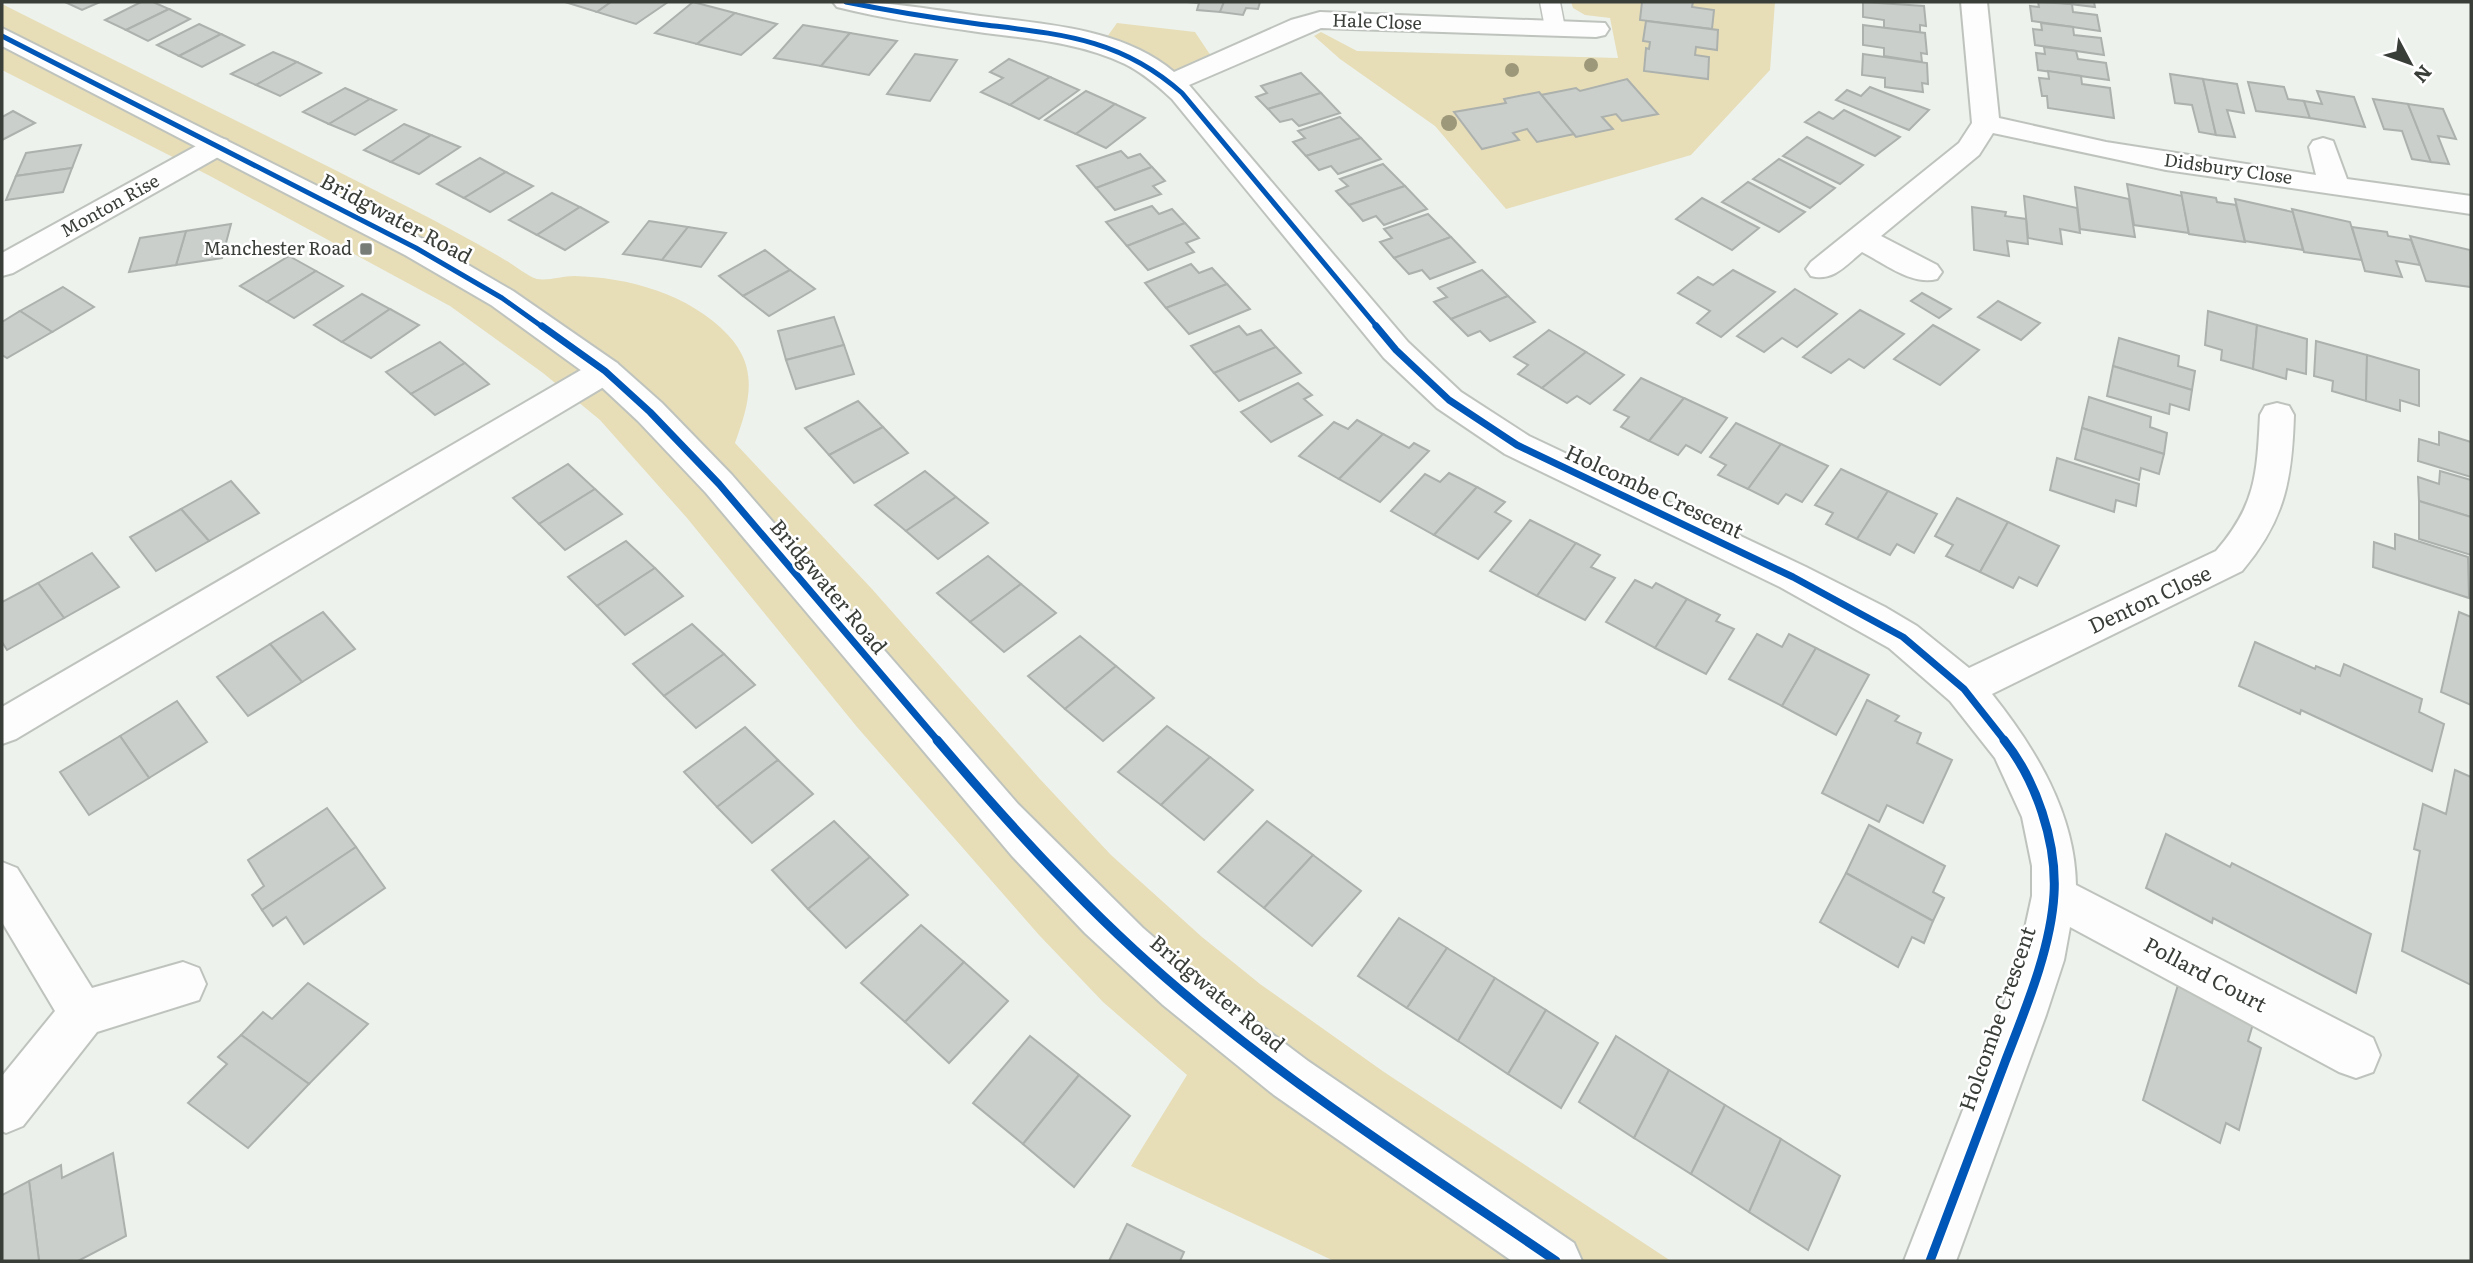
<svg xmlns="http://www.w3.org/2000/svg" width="2473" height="1263" font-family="Literata,serif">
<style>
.green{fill:#e7deb8}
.building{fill:#cacfcb;stroke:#acb1ad;stroke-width:2}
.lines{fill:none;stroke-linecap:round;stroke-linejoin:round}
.service-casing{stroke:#bfc3be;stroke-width:3}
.minor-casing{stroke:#bfc3be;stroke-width:4}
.tertiary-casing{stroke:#bfc3be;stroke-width:4}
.service{fill:#fcfdfc;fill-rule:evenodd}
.minor{fill:#fcfdfc;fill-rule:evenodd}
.tertiary{fill:#fcfdfc;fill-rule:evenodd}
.cycleway-far2-casing{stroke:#fff;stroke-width:9}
.cycleway-far1-casing{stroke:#fff;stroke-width:11}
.cycleway-casing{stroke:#fff;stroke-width:13}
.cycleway-far2{stroke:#0057b8;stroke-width:5}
.cycleway-far1{stroke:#0057b8;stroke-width:7}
.cycleway{stroke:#0057b8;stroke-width:9}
.tree{fill:#9e987a}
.poi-dot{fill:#797d78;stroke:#fff;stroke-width:2.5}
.labels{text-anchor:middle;stroke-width:5;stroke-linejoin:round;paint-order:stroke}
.far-street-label{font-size:18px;fill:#3a3e39;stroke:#fff}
.far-poi-label{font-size:18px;fill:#3a3e39;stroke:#fff;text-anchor:end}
.street-label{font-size:21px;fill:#3a3e39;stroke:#fff}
</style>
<rect width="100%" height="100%" fill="#edf2ed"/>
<g class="green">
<path d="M1571 2H1775L1770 70 1691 155 1506 209 1435 126 1340 59 1314 36 1321 32 1357 51 1618 58 1610 18 1585 15 1573 8Z"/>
<path d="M2 4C137 72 273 138 408 207 441 224 474 241 505 260 515 265 527 276 537 279 548 281 563 276 574 276 627 277 690 294 728 335 760 369 749 404 735 443L872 589 1039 778 1111 855 1202 937 1260 984 1384 1072 1671 1261H1334L1131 1166 1187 1075 1103 1002 1039 935 857 727 687 518 600 420 543 373 450 306 210 176 2 70Z"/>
<path d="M1117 23 1195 32 1209 53 1219 62 1171 83 1102 44Z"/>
</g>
<g class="building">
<path d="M65 2H100L82 10Z"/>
<path d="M141 2H153L169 9 126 30 105 20Z"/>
<path d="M565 2H611L597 12Z"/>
<path d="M611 2H668L636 24 597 12Z"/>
<path d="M693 2 735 13 697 44 655 33Z"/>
<path d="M1187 2H1224L1220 12 1197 10 1199 3Z"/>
<path d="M1224 2H1260L1258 9 1246 8 1243 15 1220 12Z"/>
<path d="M1642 2H1693L1692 7 1714 10 1712 29 1640 20Z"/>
<path d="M1863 2 1924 6 1926 26 1920 25V33L1884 28V20L1863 17Z"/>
<path d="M2038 2 2072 4 2073 12 2097 15 2100 31 2032 21 2030 6 2039 7Z"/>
<path d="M2053 2H2094L2095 7Z"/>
<path d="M169 9 190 19 148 41 126 30Z"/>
<path d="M735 13 777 24 741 55 697 44Z"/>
<path d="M1646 21 1718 30 1717 50 1696 47 1695 55 1709 57 1708 79 1644 71 1646 48 1649 49 1650 42 1643 41Z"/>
<path d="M2041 23 2073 27 2074 35 2101 38 2104 55 2035 45 2033 29 2042 30Z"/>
<path d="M199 24 221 34 179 56 157 45Z"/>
<path d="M803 25 850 33 821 66 774 58Z"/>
<path d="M1863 25 1925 33 1927 54 1921 53 1922 62 1884 56V48L1863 45Z"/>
<path d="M850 33 897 41 869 75 821 66Z"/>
<path d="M221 34 244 45 202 67 179 56Z"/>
<path d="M2044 47 2076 51 2078 59 2106 63 2109 80 2038 70 2036 53 2045 54Z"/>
<path d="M273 52 297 62 256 85 231 74Z"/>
<path d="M915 54 957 60 930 101 887 94Z"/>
<path d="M1863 54 1927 63 1928 84 1922 83 1923 92 1885 87V78L1862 75Z"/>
<path d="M1009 59 1050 77 1010 105 981 92 1003 78 990 72Z"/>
<path d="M297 62 321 73 280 96 256 85Z"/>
<path d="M2048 71 2081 76 2082 84 2110 88 2114 118 2048 108 2047 96H2042L2039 78 2049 79Z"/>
<path d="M1301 73 1321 93 1268 109 1256 97 1267 93 1261 86Z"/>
<path d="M2170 74 2203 79 2216 135 2199 132 2192 105 2175 103Z"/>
<path d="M1050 77 1079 90 1039 119 1010 105Z"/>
<path d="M1627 79 1658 114 1622 121 1616 114 1602 117 1613 129 1576 137 1541 95 1576 88 1580 91Z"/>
<path d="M2203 79 2237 84 2244 113 2227 110 2235 137 2216 135Z"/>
<path d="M2248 82 2284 87 2288 99 2304 101 2310 118 2256 111Z"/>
<path d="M1870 87 1929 110 1909 130 1836 100 1847 90 1861 96Z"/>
<path d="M345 88 370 99 329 124 303 112Z"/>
<path d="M1086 91 1115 104 1076 134 1045 120Z"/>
<path d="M2317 91 2354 97 2365 127 2310 118 2304 101 2322 104Z"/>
<path d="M1539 92 1574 134 1537 142 1527 129 1513 133 1519 140 1482 149 1454 112 1506 103 1504 99Z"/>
<path d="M1321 93 1340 113 1299 126 1292 119 1280 122 1268 109Z"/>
<path d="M370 99 396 110 355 135 329 124Z"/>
<path d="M2373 99 2408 104 2431 162 2412 159 2402 131 2384 129Z"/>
<path d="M1115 104 1145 118 1106 148 1076 134Z"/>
<path d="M2408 104 2443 109 2456 139 2438 136 2449 164 2431 162Z"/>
<path d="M1844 110 1900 137 1875 156 1805 122 1819 112 1833 119Z"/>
<path d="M13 111 35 123 2 140V117Z"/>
<path d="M1340 117 1361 138 1306 156 1293 142 1305 138 1298 131Z"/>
<path d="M404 124 431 135 391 162 364 150Z"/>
<path d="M431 135 460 147 419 174 391 162Z"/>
<path d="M1807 137 1863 165 1840 184 1783 156Z"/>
<path d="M1361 138 1381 159 1338 174 1331 166 1319 170 1306 156Z"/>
<path d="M81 145 72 168 16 176 26 153Z"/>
<path d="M1121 151 1128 158 1140 154 1152 167 1096 188 1077 166Z"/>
<path d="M480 158 506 172 464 198 437 184Z"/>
<path d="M1779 159 1835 188 1810 208 1753 179Z"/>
<path d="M1383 164 1405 186 1349 205 1336 191 1348 186 1340 179Z"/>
<path d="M1152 167 1165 181 1153 186 1161 194 1115 210 1096 188Z"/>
<path d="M72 168 63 192 6 200 16 176Z"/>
<path d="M506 172 533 186 490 212 464 198Z"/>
<path d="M1748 182 1805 212 1779 232 1722 202Z"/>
<path d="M2127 184 2182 196 2189 233 2134 225Z"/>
<path d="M1405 186 1427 209 1384 225 1376 216 1363 221 1349 205Z"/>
<path d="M2075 187 2129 199 2135 237 2080 229Z"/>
<path d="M2181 192 2216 198 2217 202 2236 205 2245 242 2189 234Z"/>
<path d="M552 193 580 207 537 235 509 220Z"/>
<path d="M2024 196 2077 208 2080 233 2060 229 2062 244 2028 238Z"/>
<path d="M1702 198 1759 228 1732 250 1676 219Z"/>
<path d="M2235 199 2293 212 2303 250 2245 241Z"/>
<path d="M1152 206 1159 214 1172 209 1185 223 1127 246 1106 222Z"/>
<path d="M580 207 608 222 565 250 537 235Z"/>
<path d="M1972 207 2006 212 2005 216 2026 219 2028 244 2007 241 2009 256 1974 250Z"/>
<path d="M2292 209 2350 222 2362 260 2304 252Z"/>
<path d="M1428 214 1451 237 1394 258 1380 242 1392 238 1384 229Z"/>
<path d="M649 221 688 227 662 260 623 254Z"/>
<path d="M1185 223 1199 238 1186 243 1194 252 1148 270 1127 246Z"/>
<path d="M231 224 222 258 176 265 186 231Z"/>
<path d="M688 227 726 233 701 267 662 260Z"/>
<path d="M2352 227 2387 232 2388 236 2411 240 2420 265 2396 261 2402 277 2365 271Z"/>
<path d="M186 231 176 265 129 272 140 238Z"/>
<path d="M2410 236 2470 250 2471 287 2426 281Z"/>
<path d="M1451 237 1475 262 1430 279 1422 270 1409 274 1394 258Z"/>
<path d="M765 250 790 270 743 296 719 276Z"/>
<path d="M289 256 316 271 267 302 240 286Z"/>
<path d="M1191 264 1199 273 1212 268 1227 284 1166 308 1145 283Z"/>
<path d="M790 270 815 289 769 316 743 296Z"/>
<path d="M1482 270 1508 296 1451 319 1434 302 1447 297 1438 288Z"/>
<path d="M1733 270 1775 292 1721 337 1697 323 1710 311 1678 293 1698 277 1713 285Z"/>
<path d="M316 271 343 286 294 318 267 302Z"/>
<path d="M1227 284 1250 309 1189 334 1166 308Z"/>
<path d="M63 287 94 307 52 332 20 311Z"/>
<path d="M1795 289 1837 314 1797 347 1782 338 1764 352 1737 336Z"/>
<path d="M1922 293 1951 309 1939 318 1911 301Z"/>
<path d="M362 294 390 309 342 342 314 325Z"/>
<path d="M1508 296 1535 322 1490 341 1480 331 1468 336 1451 319Z"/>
<path d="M1998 301 2040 323 2021 340 1978 317Z"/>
<path d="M390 309 419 325 371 358 342 342Z"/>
<path d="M1860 310 1904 334 1864 368 1849 359 1831 373 1803 357Z"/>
<path d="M20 311 52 332 7 358 2 355V322Z"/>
<path d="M2208 311 2257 325 2253 369 2221 360 2222 350 2205 345Z"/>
<path d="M834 317 844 345 786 360 778 331Z"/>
<path d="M1933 325 1979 350 1940 385 1894 359Z"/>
<path d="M2257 325 2307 339 2306 374 2287 369 2286 379 2253 369Z"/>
<path d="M1239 326 1247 335 1261 330 1276 347 1214 373 1191 346Z"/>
<path d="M1549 330 1586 352 1542 388 1518 374 1528 365 1514 357Z"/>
<path d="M2119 338 2179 356 2178 366 2195 371 2192 390 2113 366Z"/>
<path d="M2316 341 2367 355 2366 401 2332 391 2333 381 2314 376Z"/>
<path d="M440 342 465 363 411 394 386 372Z"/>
<path d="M844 345 854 374 796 389 786 360Z"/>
<path d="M1276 347 1301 373 1239 401 1214 373Z"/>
<path d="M1586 352 1624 375 1590 404 1577 396 1567 403 1542 388Z"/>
<path d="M2367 355 2419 370V406L2400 400V411L2366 401Z"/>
<path d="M465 363 489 384 435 415 411 394Z"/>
<path d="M2113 366 2192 390 2189 410 2170 404 2169 414 2107 396Z"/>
<path d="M1641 378 1684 398 1649 441 1621 427 1629 417 1614 410Z"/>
<path d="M1298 383 1312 395 1304 399 1322 415 1271 442 1241 412Z"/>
<path d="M2089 397 2151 417 2150 427 2167 433 2164 454 2082 428Z"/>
<path d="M1684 398 1727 418 1701 453 1686 445 1678 455 1649 441Z"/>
<path d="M858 401 883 427 829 455 805 428Z"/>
<path d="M1357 420 1383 434 1339 479 1299 456 1334 422 1348 429Z"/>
<path d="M1736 423 1781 444 1748 489 1718 475 1726 465 1710 457Z"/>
<path d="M883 427 908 453 854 483 829 455Z"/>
<path d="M2082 428 2164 454 2159 474 2141 468 2139 480 2075 459Z"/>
<path d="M2439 432 2471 442V477L2418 461 2419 439 2439 445Z"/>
<path d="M1383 434 1409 448 1414 443 1429 451 1380 502 1339 479Z"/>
<path d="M1781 444 1828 466 1802 502 1786 494 1778 504 1748 489Z"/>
<path d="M2057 458 2139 484 2136 506 2116 500 2114 512 2050 490Z"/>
<path d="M568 464 595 489 539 524 513 498Z"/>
<path d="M1841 469 1888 491 1857 539 1826 524 1833 513 1815 505Z"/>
<path d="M925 471 956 497 906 531 875 505Z"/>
<path d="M2440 471 2471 480V517L2419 501 2418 477 2439 484Z"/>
<path d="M1449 473 1477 487 1434 535 1391 511 1425 474 1440 482Z"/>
<path d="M231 481 259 513 209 541 181 509Z"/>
<path d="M1477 487 1505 502 1495 512 1511 521 1478 559 1434 535Z"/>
<path d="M595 489 622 514 565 550 539 524Z"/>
<path d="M1888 491 1937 514 1914 553 1897 544 1890 555 1857 539Z"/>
<path d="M956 497 988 523 938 559 906 531Z"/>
<path d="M1957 498 2008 522 1980 572 1946 556 1953 545 1935 536Z"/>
<path d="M2419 501 2471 517V555L2419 539Z"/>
<path d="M181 509 209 541 156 571 130 537Z"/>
<path d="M1530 520 1576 543 1537 596 1490 571Z"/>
<path d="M2008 522 2059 546 2037 586 2019 577 2013 588 1980 572Z"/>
<path d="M2395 534 2468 557 2469 598 2373 567 2374 542 2395 549Z"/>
<path d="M626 541 655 568 597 606 568 577Z"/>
<path d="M1576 543 1600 555 1591 567 1615 578 1585 620 1537 596Z"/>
<path d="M92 553 119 587 64 618 38 583Z"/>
<path d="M988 556 1021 584 970 622 937 593Z"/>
<path d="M655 568 683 596 625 635 597 606Z"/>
<path d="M1635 580 1652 588 1656 583 1687 599 1655 648 1606 622Z"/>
<path d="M38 583 64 618 7 650 2 642V602Z"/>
<path d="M1021 584 1056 613 1004 652 970 622Z"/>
<path d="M1687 599 1720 615 1716 621 1734 629 1706 674 1655 648Z"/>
<path d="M323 612 355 649 302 682 270 644Z"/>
<path d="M2459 612 2471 617V705L2441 692Z"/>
<path d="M692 624 724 654 664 696 633 664Z"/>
<path d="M1757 634 1782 647 1789 634 1816 648 1782 706 1729 679Z"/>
<path d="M1080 636 1116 666 1065 709 1028 676Z"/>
<path d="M2255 642 2315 669 2316 666 2340 676 2344 664 2422 699 2419 712 2444 724 2432 771 2301 710 2300 714 2239 686Z"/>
<path d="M270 644 302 682 248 716 217 677Z"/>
<path d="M1816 648 1869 675 1836 735 1782 706Z"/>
<path d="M724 654 755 685 696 728 664 696Z"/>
<path d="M1116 666 1154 698 1103 741 1065 709Z"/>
<path d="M1867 700 1899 716 1895 721 1921 733 1917 743 1952 760 1923 823 1887 805 1879 822 1822 793Z"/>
<path d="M177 701 207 742 149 778 120 736Z"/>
<path d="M1167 726 1210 757 1161 805 1118 772Z"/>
<path d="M745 727 778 760 717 807 684 772Z"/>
<path d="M120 736 149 778 89 815 60 772Z"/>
<path d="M1210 757 1253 790 1204 840 1161 805Z"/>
<path d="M778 760 813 794 752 843 717 807Z"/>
<path d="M2455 770 2471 777V985L2402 951 2420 851 2414 849 2423 804 2446 814Z"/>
<path d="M327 808 356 847 262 910 252 895 264 886 248 860Z"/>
<path d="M834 821 870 857 808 909 772 870Z"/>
<path d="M1267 821 1313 855 1264 908 1218 872Z"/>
<path d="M1869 825 1945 866 1933 892 1944 898 1933 921 1846 873Z"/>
<path d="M2166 834 2230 867 2232 863 2371 934 2356 993 2213 918 2212 923 2146 888Z"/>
<path d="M356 847 385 888 304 944 286 917 273 926 262 910Z"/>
<path d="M1313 855 1361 891 1312 946 1264 908Z"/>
<path d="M870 857 908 895 846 948 808 909Z"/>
<path d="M1846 873 1933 921 1924 943 1912 937 1898 967 1820 922Z"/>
<path d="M1399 918 1447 948 1407 1008 1358 976Z"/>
<path d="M921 925 964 962 905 1022 861 983Z"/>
<path d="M1447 948 1495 978 1458 1041 1407 1008Z"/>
<path d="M964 962 1008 1001 949 1063 905 1022Z"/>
<path d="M1495 978 1546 1010 1508 1074 1458 1041Z"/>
<path d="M308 983 368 1024 309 1084 241 1035 263 1012 272 1019Z"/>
<path d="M2178 985 2253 1024 2248 1041 2261 1048 2239 1130 2226 1123 2220 1143 2143 1100Z"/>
<path d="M1546 1010 1598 1043 1561 1108 1508 1074Z"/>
<path d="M241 1035 309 1084 248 1148 188 1103 227 1064 218 1057Z"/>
<path d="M1030 1036 1079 1075 1023 1144 973 1103Z"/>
<path d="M1616 1036 1669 1070 1634 1138 1579 1102Z"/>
<path d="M1669 1070 1725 1105 1691 1174 1634 1138Z"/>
<path d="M1079 1075 1130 1116 1074 1187 1023 1144Z"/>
<path d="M1725 1105 1781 1139 1749 1212 1691 1174Z"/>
<path d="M1781 1139 1840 1176 1808 1250 1749 1212Z"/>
<path d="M113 1153 126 1236 78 1261H39L29 1181 61 1165 62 1178Z"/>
<path d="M29 1181 39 1261H2V1195Z"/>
<path d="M1127 1224 1184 1252 1180 1261H1109Z"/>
</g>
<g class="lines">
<defs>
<path id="service" d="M1540 2H1560L1565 28 1562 33H1546Z"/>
<g id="minor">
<path d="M833 2C878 0 921 8 966 14 1033 24 1119 25 1174 72L1291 20 1320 12 1605 23 1609 29 1605 35 1596 37 1321 28 1189 85 1408 342 1461 392 1529 436 1806 567 1885 607 1917 626 1969 668 2216 551C2256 505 2257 474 2260 415L2265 406 2277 403 2289 406 2294 415C2292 480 2285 520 2242 571L1992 694C2035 748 2075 813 2076 885L2373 1038 2380 1055 2373 1072 2356 1078 2339 1072 2070 927 2064 960 2046 1015 1956 1261H1904L2000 1015 2018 960 2032 896V866L2022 817 1995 758 1950 701 1889 648 1780 587 1505 454 1437 408 1384 358 1172 99C1158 86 1143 73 1125 64 1081 43 1033 39 985 33 935 26 885 19 837 7Z"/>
<path d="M1961 2H1987L1999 118 2106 142 2316 175 2309 147 2313 141 2323 138 2333 141 2347 179 2471 196V214L2166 170 1993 133 1979 155 1881 236 1937 265 1942 272 1937 279C1912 286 1884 263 1862 252 1846 265 1833 282 1811 276L1806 269 1811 262 1959 143 1972 123Z"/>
<path d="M217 137 227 140 231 146 227 152 13 273 2 276V253L207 140Z"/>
<path d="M605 359 617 363 622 371 617 379 16 739 2 744V707L593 363Z"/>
<path d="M2 862 17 868 92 988 183 962 199 968 206 984 199 1000 97 1032 23 1126 6 1133 2 1131V1076L55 1011 2 922Z"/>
</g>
<path id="tertiary" d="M2 28 427 241 513 291 617 363 662 403 732 475 1018 804 1143 928 1222 996 1308 1061 1574 1243 1582 1261H1512L1274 1095 1163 1005 1085 933 1012 856 706 493 638 421 593 379 491 305 405 255 2 46Z"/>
</defs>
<use href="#service" class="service-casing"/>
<use href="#minor" class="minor-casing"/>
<use href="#tertiary" class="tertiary-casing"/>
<use href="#service" class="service"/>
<use href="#minor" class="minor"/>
<use href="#tertiary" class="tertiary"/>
<defs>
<g id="cycleway-far2">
<path d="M846 2C890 11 934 18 978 24 1058 34 1119 37 1182 93L1378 328"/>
<path d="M2 36 416 248 502 298 544 328"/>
</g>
<g id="cycleway-far1">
<path d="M542 326 605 371 650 412 719 484 938 741"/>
<path d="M1376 326 1396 350 1449 400 1517 445 1793 577 1903 637 1964 689 2005 741"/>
</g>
<g id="cycleway">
<path d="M937 740C1013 829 1091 915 1181 991 1298 1091 1429 1174 1556 1261"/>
<path d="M1930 1261C1955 1195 1980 1128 2005 1062 2025 1010 2051 949 2054 894 2057 842 2036 780 2004 740"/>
</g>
</defs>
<use href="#cycleway-far2" class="cycleway-far2-casing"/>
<use href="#cycleway-far1" class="cycleway-far1-casing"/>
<use href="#cycleway" class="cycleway-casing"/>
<use href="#cycleway-far2" class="cycleway-far2"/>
<use href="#cycleway-far1" class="cycleway-far1"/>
<use href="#cycleway" class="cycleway"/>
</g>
<g class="tree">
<circle cx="1591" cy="65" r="7"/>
<circle cx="1512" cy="70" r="7"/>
<circle cx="1449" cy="123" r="8"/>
</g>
<rect class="poi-dot" x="359" y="242" width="14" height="14" rx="3.5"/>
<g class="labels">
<g class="far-street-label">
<text transform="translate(1377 22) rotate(2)" y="6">Hale Close</text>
<text transform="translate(2228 169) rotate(8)" y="6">Didsbury Close</text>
<text transform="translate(110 206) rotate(-29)" y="6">Monton Rise</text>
</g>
<g class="far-poi-label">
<text x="352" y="255">Manchester Road</text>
</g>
<g class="street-label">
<text transform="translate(396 219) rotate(28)" y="7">Bridgwater Road</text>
<text transform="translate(1654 492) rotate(25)" y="7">Holcombe Crescent</text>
<text transform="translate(828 587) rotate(50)" y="7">Bridgwater Road</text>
<text transform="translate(2150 600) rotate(-25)" y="7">Denton Close</text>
<text transform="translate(2205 975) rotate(28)" y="7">Pollard Court</text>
<text transform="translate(1217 994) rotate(40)" y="7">Bridgwater Road</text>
<text transform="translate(1998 1019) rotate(-71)" y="7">Holcombe Crescent</text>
</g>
</g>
<rect width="2473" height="1263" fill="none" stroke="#3a3e39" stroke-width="7"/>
<g transform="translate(2410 63) rotate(131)" stroke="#ffffff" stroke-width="5" paint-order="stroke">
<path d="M0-5L12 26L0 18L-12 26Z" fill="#3a3e39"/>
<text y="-10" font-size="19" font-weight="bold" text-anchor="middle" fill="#3a3e39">N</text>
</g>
</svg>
